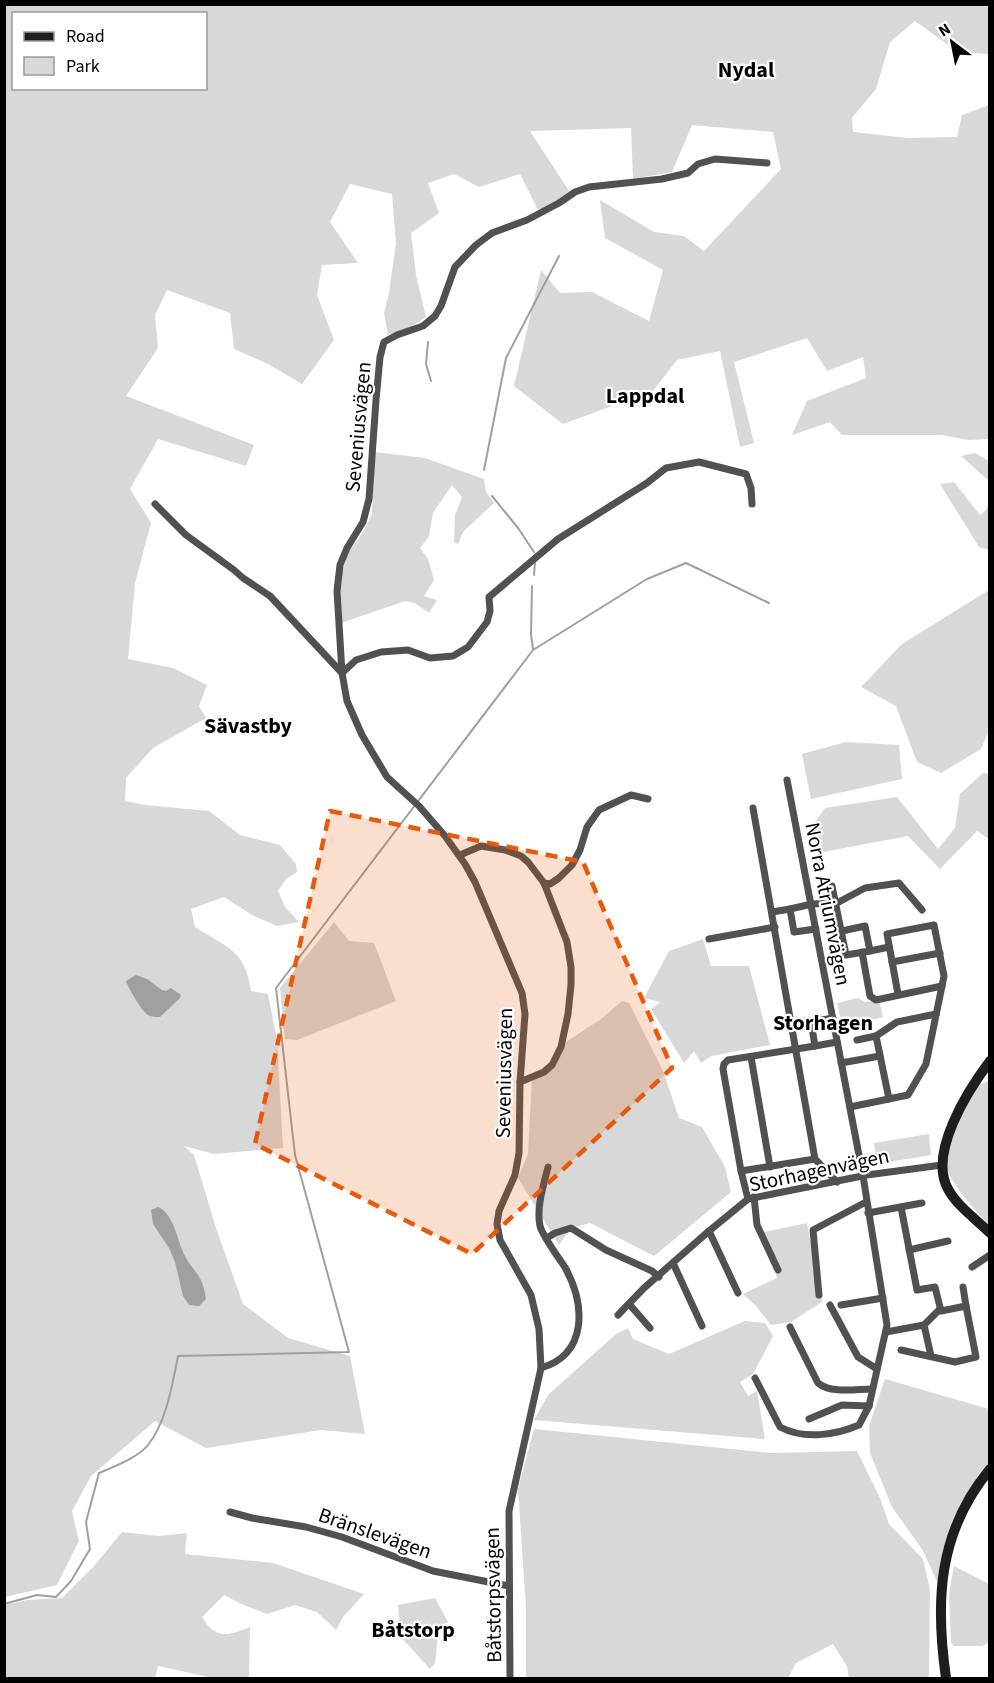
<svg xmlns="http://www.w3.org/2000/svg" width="994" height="1683" font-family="'Source Sans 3',sans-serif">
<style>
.green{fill:#d8d8d8;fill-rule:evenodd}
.water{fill:#9f9f9f}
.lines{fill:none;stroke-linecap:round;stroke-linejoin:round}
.stream{stroke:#9f9f9f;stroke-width:2}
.street{stroke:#515151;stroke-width:7}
.secondary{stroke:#1e1e1e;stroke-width:10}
.marked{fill:#e8590c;fill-opacity:0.2;stroke:#e8590c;stroke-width:4.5;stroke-dasharray:12 8;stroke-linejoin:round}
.labels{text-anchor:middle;stroke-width:4.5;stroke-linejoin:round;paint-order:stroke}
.street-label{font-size:21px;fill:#000;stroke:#fff}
.neighbourhood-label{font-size:22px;font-weight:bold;fill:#000;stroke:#fff}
</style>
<rect width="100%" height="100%" fill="#fff"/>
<g class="green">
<path d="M4 5H990L989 54 958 52 915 21 890 42 876 89 852 118 853 132 908 138 957 137 962 115 989 105V439L969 440 941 435H842L830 422 792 435 807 401 866 378 863 357 827 371 807 338 734 362 754 443 740 447 720 351 677 360 653 391 563 424 514 386 541 270 560 293 592 292 649 321 663 270 605 238 600 200 654 232 684 236 704 251 781 169 773 132 692 125 672 172 633 179 631 128 530 131 569 191 555 202 538 210 520 174 479 187 454 174 428 183 439 213 411 233 416 275 426 317 411 327 388 335 384 313 389 293 396 243 392 194 350 184 330 222 358 263 322 265 317 295 334 340 302 384 268 364 234 349 230 313 167 290 155 315 158 348 126 396 254 445 246 466 158 439 130 489 151 523 135 583 128 659 173 668 207 685 199 706 206 718 153 748 126 778 125 801 145 805 209 811 240 835 280 845 296 864 297 872 286 879 278 891 285 907 299 922 277 926 252 915 224 897 191 909 195 927C227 948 245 949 251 991L268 994 277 1040 283 1148 214 1154 184 1146 194 1155 215 1225 243 1304 288 1338 350 1356 365 1434 321 1430 206 1448 155 1421 91 1476 72 1511 79 1541 57 1585 5 1597ZM14 14H206V88H14Z"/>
<path d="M374 452 425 458 484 479 486 492 494 503 463 532 458 544 454 542 455 515 462 497 452 485 433 513 429 536 420 548 428 559 434 580 424 596 437 600 429 613 415 603 405 601 341 623 340 577 349 551 362 534 372 514Z"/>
<path d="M975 453 989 461V481L961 456Z"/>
<path d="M954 482 980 515 986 510 989 503V550L979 547 940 484Z"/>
<path d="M989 590V730L981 749 941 773 917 762 896 706 861 687 902 644Z"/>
<path d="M846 742 899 745 902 779 811 799 802 754Z"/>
<path d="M983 773 989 774V839L977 831 940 869 908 836 818 853 811 828 825 808 897 797 938 849 955 828 960 794Z"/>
<path d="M334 922 349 941 374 943 396 1001 297 1040 285 1039 280 988Z"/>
<path d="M703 939 711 966H749L770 1045 711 1056 701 1063 694 1051 684 1063 651 1009 660 1002 644 998 669 951Z"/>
<path d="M858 998 865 1002 879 1000 883 1017 843 1028 837 1003Z"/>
<path d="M622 1001 629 1003 663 1071 679 1118 702 1127 725 1167 731 1192 654 1256 590 1223 571 1228 559 1245 518 1178 528 1154 532 1076 557 1057 566 1042 601 1019Z"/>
<path d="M989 1081V1225C975 1210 948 1181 944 1161 941 1144 968 1101 977 1085Z"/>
<path d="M929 1134 931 1155 877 1164 874 1143Z"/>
<path d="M807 1223 822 1302 791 1322 771 1325 756 1306 743 1294 777 1278 764 1232Z"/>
<path d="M745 1321 765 1323 773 1336 753 1374 740 1382 748 1396 757 1391 765 1439 534 1420 548 1395 616 1334 628 1328 633 1339 669 1354Z"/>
<path d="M885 1379 989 1409V1462L977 1476 950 1530 941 1590 922 1549 892 1507 870 1453 869 1426Z"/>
<path d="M534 1429 771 1453 857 1451 880 1498 889 1524 923 1559 930 1590 929 1678H849L847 1666 833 1644 796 1663 788 1678H526V1608L518 1489Z"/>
<path d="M122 1532 159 1536 187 1533 185 1554 273 1563 364 1594 343 1617 336 1630 317 1612 295 1605 267 1614 241 1604 224 1595 202 1617C216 1640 228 1636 250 1627L249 1678H213L158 1666 155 1678H5V1605L27 1600 62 1598 94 1566Z"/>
<path d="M954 1566 989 1584 990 1636 987 1644 981 1646H954L951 1643 949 1593Z"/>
<path d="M435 1598 448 1622 439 1627 435 1663 430 1669 401 1637 398 1605Z"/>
</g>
<g class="water">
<path d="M136 975 147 979 162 990 166 991 171 988 181 995 180 998 160 1017C157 1017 153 1017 150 1016 142 1013 129 989 126 981Z"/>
<path d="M158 1207C173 1213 177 1238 183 1252 192 1272 203 1273 206 1299L199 1306 189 1305 183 1296 175 1262 169 1248 153 1224 151 1210Z"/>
</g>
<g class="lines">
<g class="stream">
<path d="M428 342 426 364 431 381"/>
<path d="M484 470 506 358 559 256"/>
<path d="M492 496 518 528 534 552"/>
<path d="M534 575 535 562"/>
<path d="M532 586 531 635 533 649"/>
<path d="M4 1604 37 1595 56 1597 71 1581 90 1549 86 1522 99 1473C113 1467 139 1457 148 1445 167 1421 172 1385 178 1356L349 1352 295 1155 276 988 533 650 647 579 686 563 769 603"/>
</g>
<g class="street">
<path d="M155 504 186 535 234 570 243 578 270 596 342 673 356 660 381 652 408 650 430 658 453 656 468 647 487 622 490 611 489 597 558 539 647 483 666 468 699 462 746 474 751 488 752 504"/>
<path d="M753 808 815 1159"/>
<path d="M460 855 481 846 505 850 521 856 528 862 544 883 567 942 571 967V985L568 1014 561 1047 552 1065 544 1072 520 1082"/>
<path d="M544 883 550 884 559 878 572 865 580 850 587 827 599 810 631 795 648 799"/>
<path d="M832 886 846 955 870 951 865 926 842 931"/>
<path d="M772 912 790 909"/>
<path d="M816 929 794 932 790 909 812 904 837 903 865 888 899 883 922 910"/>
<path d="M709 939 775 927"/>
<path d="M870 951 889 947"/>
<path d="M862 952 870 996 876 1000 942 986"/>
<path d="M892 962 940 953"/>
<path d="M833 1018 811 1022 815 1046 837 1042"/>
<path d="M876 1036 889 1099"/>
<path d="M857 1040 876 1036 897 1022 936 1014"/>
<path d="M751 1057 770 1167"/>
<path d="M841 1063 880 1056"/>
<path d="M850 1107 908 1095 926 1064 942 986 944 976 934 925 887 934 898 994"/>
<path d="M741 1171 723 1069 724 1064 728 1060 815 1046"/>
<path d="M754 1197 757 1225 778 1270"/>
<path d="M748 1199 741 1171 815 1159 837 1182"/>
<path d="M868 1213 922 1203"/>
<path d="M709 1231 738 1293"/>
<path d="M547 1238 555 1233 571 1228 606 1250 652 1271 659 1277"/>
<path d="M909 1250 948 1241"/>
<path d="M673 1263 702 1326"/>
<path d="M972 1267 990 1255"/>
<path d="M963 1287 966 1306"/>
<path d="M819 1295 813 1230 866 1202"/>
<path d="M630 1305 650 1328"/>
<path d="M830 1305 858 1357 877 1369"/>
<path d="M841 1305 883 1298"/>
<path d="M618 1315 644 1288 709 1231 748 1199 867 1175 942 1165"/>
<path d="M924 1325 940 1309"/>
<path d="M790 1327 818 1383C831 1394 856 1389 872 1389"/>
<path d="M886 1332 924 1325 931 1356"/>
<path d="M901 1350 955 1362 976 1357 966 1306 941 1311 935 1287 917 1290 901 1207"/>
<path d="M541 1368C588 1354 585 1305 566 1269 559 1258 543 1237 540 1226 536 1207 544 1184 548 1167"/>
<path d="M755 1378 780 1427C804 1440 836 1435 859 1425L869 1406 887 1325 863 1176 787 780"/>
<path d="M809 1419 842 1405 869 1406"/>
<path d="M230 1512 252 1518 306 1527 342 1537 433 1571 509 1586"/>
<path d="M510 1678 509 1511 541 1368 539 1329 531 1295 500 1240 497 1224 499 1211 515 1175 519 1153 520 1082 525 1014 522 993 475 882 465 864 445 836 419 806 387 777 362 735 347 701 342 673 337 591 340 565 347 548 363 522 369 499 376 400 380 357 384 342 397 335 423 326 435 316 441 306 455 267 476 245 492 233 527 220 559 203 575 192 589 187 662 179 688 173 698 164 715 159 767 163"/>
</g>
<g class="secondary">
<path d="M990 1061C968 1090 928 1153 948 1189 957 1206 976 1219 990 1233"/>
<path d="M946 1678C935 1601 938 1532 990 1469"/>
</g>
</g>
<path class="marked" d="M330 811 583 862 672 1068 472 1254 255 1144Z"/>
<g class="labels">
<g class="street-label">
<text transform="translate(358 427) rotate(-85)" y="7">Seveniusvägen</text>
<text transform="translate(828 904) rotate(79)" y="7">Norra Atriumvägen</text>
<text transform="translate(504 1073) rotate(-89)" y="7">Seveniusvägen</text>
<text transform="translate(819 1170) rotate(-12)" y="7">Storhagenvägen</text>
<text transform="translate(375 1533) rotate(19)" y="7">Bränslevägen</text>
<text transform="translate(493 1595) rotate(-91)" y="7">Båtstorpsvägen</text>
</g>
<g class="neighbourhood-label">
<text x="746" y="77">Nydal</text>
<text x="645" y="403">Lappdal</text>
<text x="248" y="733">Sävastby</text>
<text x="823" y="1030">Storhagen</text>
<text x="413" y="1637">Båtstorp</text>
</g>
</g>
<rect width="994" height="1683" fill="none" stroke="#000000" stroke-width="12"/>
<rect x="12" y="12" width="195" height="78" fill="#ffffff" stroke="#999999" stroke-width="1.5"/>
<rect x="24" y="32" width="30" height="9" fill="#1e1e1e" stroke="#999999" stroke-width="1.5"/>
<text x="66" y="42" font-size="18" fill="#000000">Road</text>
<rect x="24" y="57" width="30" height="18" fill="#d8d8d8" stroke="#999999" stroke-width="1.5"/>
<text x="66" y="72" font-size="18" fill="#000000">Park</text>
<g transform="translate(952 42) rotate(328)" stroke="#ffffff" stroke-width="4.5" paint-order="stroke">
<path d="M0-4.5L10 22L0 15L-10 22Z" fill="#000000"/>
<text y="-9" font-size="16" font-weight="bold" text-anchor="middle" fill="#000000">N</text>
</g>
</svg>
